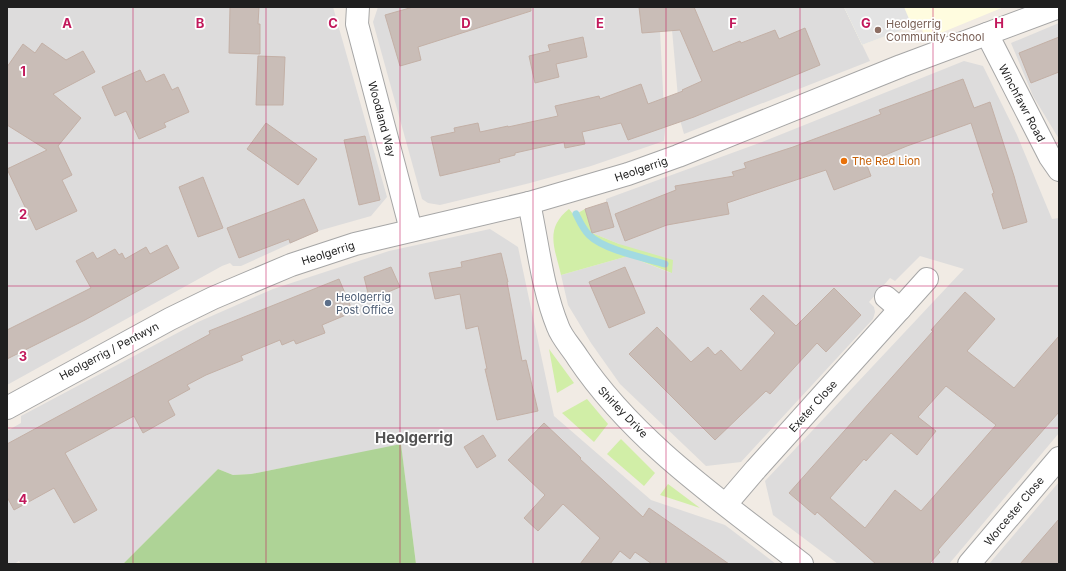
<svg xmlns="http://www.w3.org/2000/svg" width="1066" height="571" font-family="Inter,sans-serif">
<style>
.residential{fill:#dddcdc}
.education{fill:#fffcdf}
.grass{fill:#d1eea7}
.forest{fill:#aed396}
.parking{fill:#e3e3e3}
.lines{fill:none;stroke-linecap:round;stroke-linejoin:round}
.stream{stroke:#a2dae1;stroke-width:7}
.building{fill:#c9bdb7;stroke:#c3b0a6;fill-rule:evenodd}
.street-casing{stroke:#a6a6a6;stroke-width:24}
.street{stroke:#fff;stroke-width:22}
.grid{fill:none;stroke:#c2185b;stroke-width:1;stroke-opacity:0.55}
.education-dot{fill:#8d6e63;stroke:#fff;stroke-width:1.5}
.food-dot{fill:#e8710a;stroke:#fff;stroke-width:1.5}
.service-dot{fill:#5c6f8a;stroke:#fff;stroke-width:1.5}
.labels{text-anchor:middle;stroke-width:3.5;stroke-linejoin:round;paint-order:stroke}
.education-label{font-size:11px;fill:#785e54;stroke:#fff;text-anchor:start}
.street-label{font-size:11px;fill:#1f1f1f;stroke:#fff}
.food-label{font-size:11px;fill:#c56008;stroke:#fff;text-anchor:start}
.service-label{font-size:11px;fill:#4e5e75;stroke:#fff;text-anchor:start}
.district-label{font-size:15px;font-weight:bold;fill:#525252;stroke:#fff}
.grid-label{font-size:13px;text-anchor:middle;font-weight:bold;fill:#c2185b;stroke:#fff;stroke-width:3.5;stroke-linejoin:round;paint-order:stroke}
</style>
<rect width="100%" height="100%" fill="#f1ebe4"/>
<g class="residential">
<path d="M7 7H333L387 197 371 216 318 231 241 266H233L230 263 222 266 7 385Z"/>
<path d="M378 7H657L660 31 665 131 664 141 591 166 530 183 440 205 428 203 422 199 373 22Z"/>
<path d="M670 7H844L870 61 684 134 680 120Z"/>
<path d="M1059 23V139L1033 96 1011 43Z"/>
<path d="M964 61 983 66 1017 135 1052 219 1059 218V433L949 564H838L773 515 765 481 964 269 920 256 895 281 890 278 869 302 874 307 875 312 873 319 741 462 706 466 620 384 591 343 568 305 561 275 628 256 671 273 619 244 592 233 585 209 606 203V199L762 142Z"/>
<path d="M490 229 518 247 554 416 651 500 725 525 776 564H416L401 445 251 474 233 475 218 469 123 564H21L19 561 14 564H7V431L21 423V416L198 322 273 289 389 251Z"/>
<path d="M1059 482V564H989Z"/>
</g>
<path class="education" d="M844 7H1004L926 39 919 23 862 45Z"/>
<g class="grass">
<path d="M569 209 573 214 578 213 585 209 592 233 619 244 673 260 672 273 628 256 561 275C555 248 544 229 569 209Z"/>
<path d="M549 349 574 383 557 393Z"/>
<path d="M587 399 608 424 594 442 562 413Z"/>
<path d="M621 439 655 473 644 486 607 454Z"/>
<path d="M668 484 700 508 660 495Z"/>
</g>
<path class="forest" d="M401 444 416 564H123L218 469 233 475 251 474Z"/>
<path class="parking" d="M844 7H904L912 26 862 45Z"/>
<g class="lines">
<path class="stream" d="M576 214C580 222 583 229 589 235 604 250 645 258 665 264"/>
</g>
<g class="building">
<path d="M230 7H259L258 24H260V54L229 53Z"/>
<path d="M413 7H531V11L418 47 421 60 400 66 385 15Z"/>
<path d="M639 7H694L713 52 740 41 741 43 775 30 779 39 805 28 820 65 694 117 628 140 621 123 582 132 585 144 565 148 564 142 515 153V155L499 159 500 162 440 176 431 137 455 132 454 128 478 123 480 132 508 126V127L558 116 555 106 599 96 600 99 641 84 648 104 683 91 682 90 702 81 680 30 642 33Z"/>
<path d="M583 37 587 57 556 64 559 77 535 83 529 56 550 51 548 45Z"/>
<path d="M1059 37V72L1031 83 1019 53Z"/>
<path d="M42 43 66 60 83 51 95 72 53 94 81 118 58 146 72 175 62 180 77 211 36 230 7 169 47 150 7 125V67L23 44 35 53Z"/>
<path d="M258 56 285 57 283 105H256Z"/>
<path d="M140 70 146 82 164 74 172 90 178 87 189 112 164 123 166 127 139 139 126 111 115 116 102 87Z"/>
<path d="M963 79 974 108 990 102 1014 176 1027 222 1003 229 992 194 994 193 971 123 907 146 866 163 871 176 834 190 826 170 727 203 729 214 667 225 625 241 615 214 676 190 675 186 734 176 732 172 746 168 744 163 793 147 881 114 879 110Z"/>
<path d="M266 123 317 159 298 185 247 149Z"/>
<path d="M365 136 380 200 359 205 344 140Z"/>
<path d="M203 177 223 228 198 237 179 187Z"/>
<path d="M304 199 318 231 290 243 289 239 239 258 227 228Z"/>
<path d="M607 202 614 227 592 233 585 209Z"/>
<path d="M167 245 179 268 85 320 7 359V330L91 288 76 261 93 252 97 259 115 249 119 255 122 253 125 259 146 247 150 254Z"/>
<path d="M501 253 508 282H507L522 361 526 360 538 411 497 420 485 369H487L478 326 466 329 460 294 435 299 429 273 462 267 461 262Z"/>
<path d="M391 267 400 287 388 292 389 294 370 301 364 277Z"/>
<path d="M625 267 645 313 609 328 589 282Z"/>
<path d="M339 279 353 312 322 325 325 333 296 344 294 340 282 345 280 340 241 356 243 360 206 375 187 385 190 389 168 401 175 415 143 433 134 416 65 453 97 510 74 523 54 488 14 510 7 497V444L210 334 209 331Z"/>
<path d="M834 288 861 315 826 352 817 343 770 394 766 391 715 440 629 354 657 327 691 362 708 347 715 355 721 350 741 371 775 333 750 309 763 295 796 326Z"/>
<path d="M965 292 995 319 967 351 1014 388 1059 336V412L938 550 940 552 929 564H876L817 512 815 515 789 493 933 331 931 330ZM946 386 996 425 921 511 895 490 865 528 830 498 864 459 866 461 891 433 917 455 936 431 918 417Z"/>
<path d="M544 423 581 458 580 459 643 517 649 508 729 564H652L635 552 630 559 620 551 610 564H580L600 538 563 504 538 531 524 518 545 495 508 460Z"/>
<path d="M483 435 496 456 477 468 464 447Z"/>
<path d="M1059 519V564H1020Z"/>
</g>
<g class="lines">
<defs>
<g id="street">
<path d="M358 7 357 24 411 230"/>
<path d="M987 34 1050 157 1059 170"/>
<path d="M529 203C538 244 542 288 558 327 562 338 572 348 578 358 635 443 723 502 802 564"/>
<path d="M886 297 900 309"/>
<path d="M7 408 170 319 213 298 291 265 355 244 529 203 628 174 678 156 901 66 1059 7"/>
<path d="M726 504 756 469 927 279"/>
<path d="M969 564 1059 458"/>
</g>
</defs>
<use href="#street" class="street-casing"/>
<use href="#street" class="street"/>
</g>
<path class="grid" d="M133 7V564M266 7V564M400 7V564M533 7V564M666 7V564M800 7V564M933 7V564M7 143H1059M7 286H1059M7 428H1059"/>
<circle class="education-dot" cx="878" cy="30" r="4"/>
<circle class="food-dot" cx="844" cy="161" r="4"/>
<circle class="service-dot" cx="328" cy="303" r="4"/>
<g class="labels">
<g class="education-label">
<text x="886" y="28">Heolgerrig<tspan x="886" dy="13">Community School</tspan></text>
</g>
<g class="street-label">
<text transform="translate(1022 103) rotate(62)" y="4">Winchfawr Road</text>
<text transform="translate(382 119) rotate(75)" y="4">Woodland Way</text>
<text transform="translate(641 169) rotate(-19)" y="4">Heolgerrig</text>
<text transform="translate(328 253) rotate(-18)" y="4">Heolgerrig</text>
<text transform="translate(109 351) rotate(-28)" y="4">Heolgerrig / Pentwyn</text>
<text transform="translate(813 406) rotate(-48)" y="4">Exeter Close</text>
<text transform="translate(623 412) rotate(46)" y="4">Shirley Drive</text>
<text transform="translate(1014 511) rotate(-50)" y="4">Worcester Close</text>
</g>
<g class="food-label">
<text x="852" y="165">The Red Lion</text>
</g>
<g class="service-label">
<text x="336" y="301">Heolgerrig<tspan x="336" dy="13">Post Office</tspan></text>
</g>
<g class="district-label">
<text x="414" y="443">Heolgerrig</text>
</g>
</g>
<g class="grid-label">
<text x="67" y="28">A</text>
<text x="200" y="28">B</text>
<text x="333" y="28">C</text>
<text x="466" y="28">D</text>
<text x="600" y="28">E</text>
<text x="733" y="28">F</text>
<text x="866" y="28">G</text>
<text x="999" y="28">H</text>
<text x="23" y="76">1</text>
<text x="23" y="219">2</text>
<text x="23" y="361">3</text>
<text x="23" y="504">4</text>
</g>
<rect width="1066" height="571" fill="none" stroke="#1f1f1f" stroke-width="16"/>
</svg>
